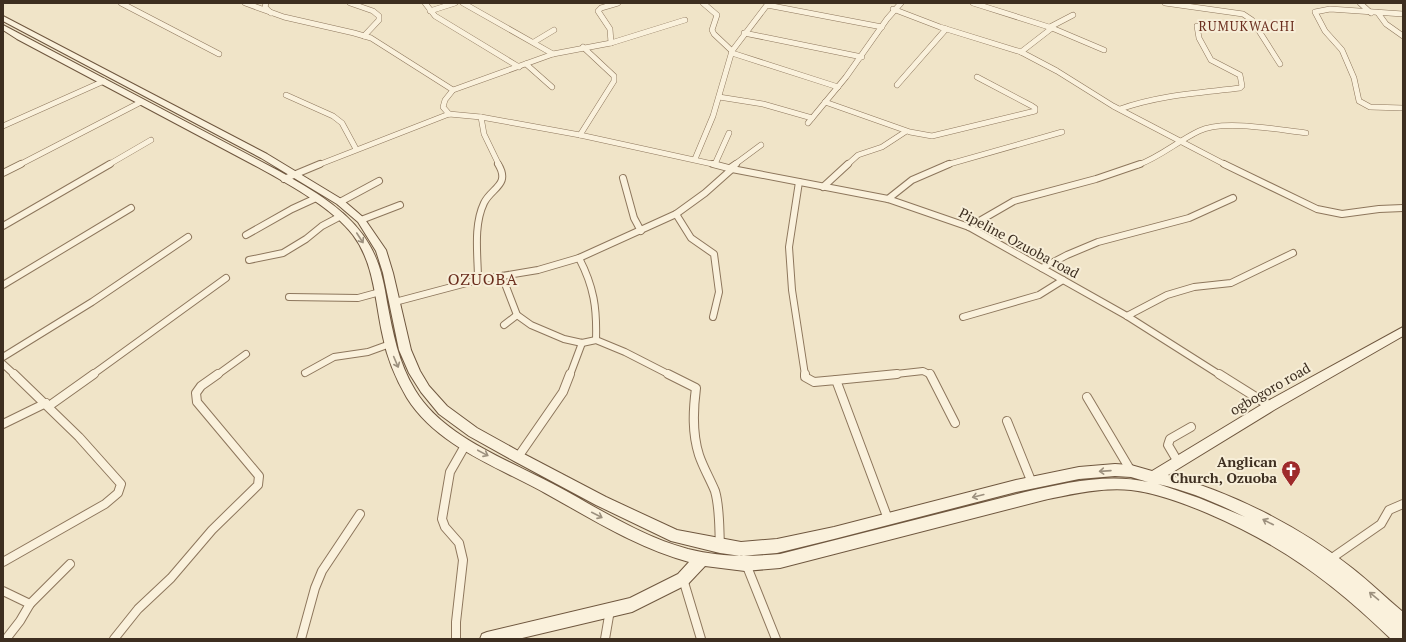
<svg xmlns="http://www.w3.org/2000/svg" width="1406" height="642" font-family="'PT Serif',serif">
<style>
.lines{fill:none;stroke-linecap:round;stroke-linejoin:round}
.street-far2-casing{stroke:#8d765c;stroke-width:6}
.street-far1-casing{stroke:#8d765c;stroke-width:8}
.street-casing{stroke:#8d765c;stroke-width:10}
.secondary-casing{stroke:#6f573f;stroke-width:2}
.street-far2{stroke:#faf1dc;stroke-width:5}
.street-far1{stroke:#faf1dc;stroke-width:6}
.street{stroke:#faf1dc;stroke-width:8}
.secondary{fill:#faf1dc;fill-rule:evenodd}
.oneway{stroke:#9c907e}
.labels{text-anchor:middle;stroke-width:4;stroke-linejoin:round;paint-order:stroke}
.far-quarter-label{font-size:13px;letter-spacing:1px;fill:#6b2e1e;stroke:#f7eed8}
.street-label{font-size:14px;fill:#3d2e20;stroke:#f7eed8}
.poi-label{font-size:14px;font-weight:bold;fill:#3d2e20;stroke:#f7eed8;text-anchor:end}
.quarter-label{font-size:16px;letter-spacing:1px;fill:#6b2e1e;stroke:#f7eed8}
</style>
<rect width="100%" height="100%" fill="#f0e4c8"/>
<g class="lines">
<defs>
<g id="street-far2">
<path d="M121 3 219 54"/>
<path d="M245 3 284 17 354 33 371 38 453 90 445 100 443 107 449 114"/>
<path d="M266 3 265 7 271 13"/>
<path d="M350 3 373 11 379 16V20L364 36"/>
<path d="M425 3 435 16 519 67"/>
<path d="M463 3 553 54"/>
<path d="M703 3 717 15 712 30 714 34 732 51"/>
<path d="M973 3 1052 28 1104 50"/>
<path d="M1165 3 1243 14 1252 20 1280 64"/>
<path d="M1360 3 1371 13"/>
<path d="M893 9 940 27 1021 52 1057 71 1113 106 1226 165"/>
<path d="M430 11 455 3"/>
<path d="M1378 13 1386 24 1403 36"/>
<path d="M1403 14 1330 9 1315 12 1325 31 1342 50 1354 78 1359 101 1370 107 1403 108"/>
<path d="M1050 27 1073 15"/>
<path d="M744 33 862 57"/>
<path d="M534 42 554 30"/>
<path d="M611 43 685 20"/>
<path d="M1021 52 1052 28"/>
<path d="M732 53 838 87"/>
<path d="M526 64 552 87"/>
<path d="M897 85 946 29"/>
<path d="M453 90 553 54 611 43 610 29 598 11 601 8 618 3"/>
<path d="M286 95 333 116 342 123 356 149"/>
<path d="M719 97 763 104 812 118"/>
<path d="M825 102 910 132 932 136 1035 111V108L1032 106 977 77"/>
<path d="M1120 109C1159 95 1199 93 1240 88L1242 86 1240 75 1211 60 1199 38 1197 26"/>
<path d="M481 117 484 134 499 165"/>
<path d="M808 123 846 77 887 19 901 3"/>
<path d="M3 126 104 81"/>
<path d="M580 135 614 81V76L583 47"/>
<path d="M695 159 713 116 732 51 767 5 882 27"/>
<path d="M715 164 729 133"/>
<path d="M19 165 141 102"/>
<path d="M108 165 151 140"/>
<path d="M318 165 449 114 481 117 580 135 717 165"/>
<path d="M734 165 761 145"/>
<path d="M847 165 858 155 882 147 905 132"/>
<path d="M946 165 1062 132"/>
<path d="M1138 165C1160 157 1178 141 1199 131 1223 119 1279 130 1306 133"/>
</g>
<g id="street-far1">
<path d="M713 164 732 169 888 199 969 227 1127 316 1220 375"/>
<path d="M1224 164 1317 209 1342 214 1379 209 1403 208"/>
<path d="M730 168 736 164"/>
<path d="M3 173 21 164"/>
<path d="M623 178 634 218 641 231"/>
<path d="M284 179 320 164"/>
<path d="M799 182 789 247 792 290 805 375"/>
<path d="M823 187 848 164"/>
<path d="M888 199 912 180 949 164"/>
<path d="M340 202 379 181"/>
<path d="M676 214 691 238 714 254 719 292 713 317"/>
<path d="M361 220 400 205"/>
<path d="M3 226 110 164"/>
<path d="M969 227 1014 201 1096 179 1140 164"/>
<path d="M246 235 292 209 316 198"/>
<path d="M579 258C594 287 597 308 596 340"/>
<path d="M249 260 283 253 306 239 322 226 341 216"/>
<path d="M1042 268 1067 255 1098 242 1189 218 1233 198"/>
<path d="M502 276 517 315 531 325 564 339 582 343 596 340 625 352 670 375"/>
<path d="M478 280C478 256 473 226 484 203 491 188 511 185 498 164"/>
<path d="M3 285 131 208"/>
<path d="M289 297 358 298 380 292"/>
<path d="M395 302 478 280 538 270 579 258 676 214 705 193 732 169"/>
<path d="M1127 316 1167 295 1194 287 1231 283 1293 253"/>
<path d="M963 317 1039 295 1063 280"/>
<path d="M504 325 517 315"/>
<path d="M3 357 92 302 188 237"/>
<path d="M3 364 15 375"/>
<path d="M305 373 334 357 368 352 390 344"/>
<path d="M92 375 226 278"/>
<path d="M217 375 246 354"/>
<path d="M570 375 582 343"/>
<path d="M887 375 923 371 931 375"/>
</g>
<g id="street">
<path d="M668 374 696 388C693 411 692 433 699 455 703 467 710 479 715 491 720 508 719 528 720 546"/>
<path d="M805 374V377L814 382 836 380 888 519"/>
<path d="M930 374 955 423"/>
<path d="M1219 374 1270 406"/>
<path d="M836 380 897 374"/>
<path d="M1087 397 1131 471"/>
<path d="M49 406 94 374"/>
<path d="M1007 421 1032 483"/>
<path d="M3 424 46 403"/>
<path d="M518 457 563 392 570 374"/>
<path d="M1178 462 1168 445 1170 439 1191 427"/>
<path d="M1329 560 1381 524 1389 510 1403 504"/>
<path d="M3 562 105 504 118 493 121 484 79 437 14 374"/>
<path d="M746 564 776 639"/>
<path d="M683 579 701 639"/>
<path d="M3 591 30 604"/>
<path d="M6 639 20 621 30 604 70 564"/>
<path d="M114 639 138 609 171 578 212 530 258 485 259 476 197 402 196 393 201 386 218 374"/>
<path d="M301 639 315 588 322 571 360 514"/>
<path d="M456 639V622L463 560 459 543 445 527 442 519 450 472 466 444"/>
<path d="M605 639 610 610"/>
</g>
<path id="secondary" d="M3 16 267 154 343 200 364 218 386 250 393 273 411 350 420 371 429 386 447 406 477 428 522 453 606 497 677 530 741 542 777 539 834 527 1016 480 1079 467 1115 464 1131 465 1152 471 1266 402 1403 327V336L1274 410 1168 475C1232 492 1300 527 1352 568 1370 582 1386 598 1403 612V639H1391C1333 583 1282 545 1207 513 1183 503 1157 493 1131 490 1103 487 1072 494 1044 500L780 568 745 571 705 566 688 584 632 612 518 639H480L482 634 487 632 630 598 678 574 689 562C637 548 592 519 545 493 498 467 437 446 407 398 396 379 387 358 383 337 375 303 375 264 353 235 332 207 285 182 254 165L17 39 3 30V25L279 171C312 190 351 211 370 246 380 263 384 283 387 302 393 333 398 362 415 390 443 437 509 460 555 485 598 508 640 536 688 549 721 557 746 557 780 554L1025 492C1065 483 1107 473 1148 482L1131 477 1115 476 1079 479 1016 492 834 539 777 553 741 556 720 553 671 541 596 505 514 461 469 436 439 414 421 392 409 373 399 350 383 273 376 251 358 222 337 204 261 158 3 21ZM1158 484C1189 491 1217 503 1245 517L1199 498Z"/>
</defs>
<use href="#street-far2" class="street-far2-casing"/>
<use href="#street-far1" class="street-far1-casing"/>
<use href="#street" class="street-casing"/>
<use href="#secondary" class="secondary-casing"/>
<use href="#street-far2" class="street-far2"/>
<use href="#street-far1" class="street-far1"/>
<use href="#street" class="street"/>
<use href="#secondary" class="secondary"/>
</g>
<defs><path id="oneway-shaft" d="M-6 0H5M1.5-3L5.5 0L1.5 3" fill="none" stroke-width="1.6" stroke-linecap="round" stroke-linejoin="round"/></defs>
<g class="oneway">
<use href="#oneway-shaft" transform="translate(360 238) rotate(57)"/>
<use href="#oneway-shaft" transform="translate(396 362) rotate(67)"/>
<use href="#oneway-shaft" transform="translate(483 453) rotate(28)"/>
<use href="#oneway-shaft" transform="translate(1105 471) rotate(176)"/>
<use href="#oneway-shaft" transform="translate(978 496) rotate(166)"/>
<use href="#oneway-shaft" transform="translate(597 515) rotate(27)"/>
<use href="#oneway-shaft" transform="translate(1268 522) rotate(-153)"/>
<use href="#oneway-shaft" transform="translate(1374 596) rotate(-140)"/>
</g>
<defs>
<symbol id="church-pin" viewBox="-11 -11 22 30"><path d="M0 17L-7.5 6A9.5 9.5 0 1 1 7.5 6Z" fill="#9e2a2b" stroke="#f7eed8"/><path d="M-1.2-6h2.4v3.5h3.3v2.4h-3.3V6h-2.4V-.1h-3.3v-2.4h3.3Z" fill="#fff"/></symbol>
</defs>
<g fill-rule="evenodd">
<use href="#church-pin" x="1280" y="459" width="22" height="30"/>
</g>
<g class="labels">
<g class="far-quarter-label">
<text x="1247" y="31">RUMUKWACHI</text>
</g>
<g class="street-label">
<text transform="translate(1019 243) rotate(28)" y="5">Pipeline Ozuoba road</text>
<text transform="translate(1270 389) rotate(-30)" y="5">ogbogoro road</text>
</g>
<g class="poi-label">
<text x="1277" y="467">Anglican<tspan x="1277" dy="16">Church, Ozuoba</tspan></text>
</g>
<g class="quarter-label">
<text x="483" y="285">OZUOBA</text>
</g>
</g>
<rect width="1406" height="642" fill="none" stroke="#3d2e20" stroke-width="8"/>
</svg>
